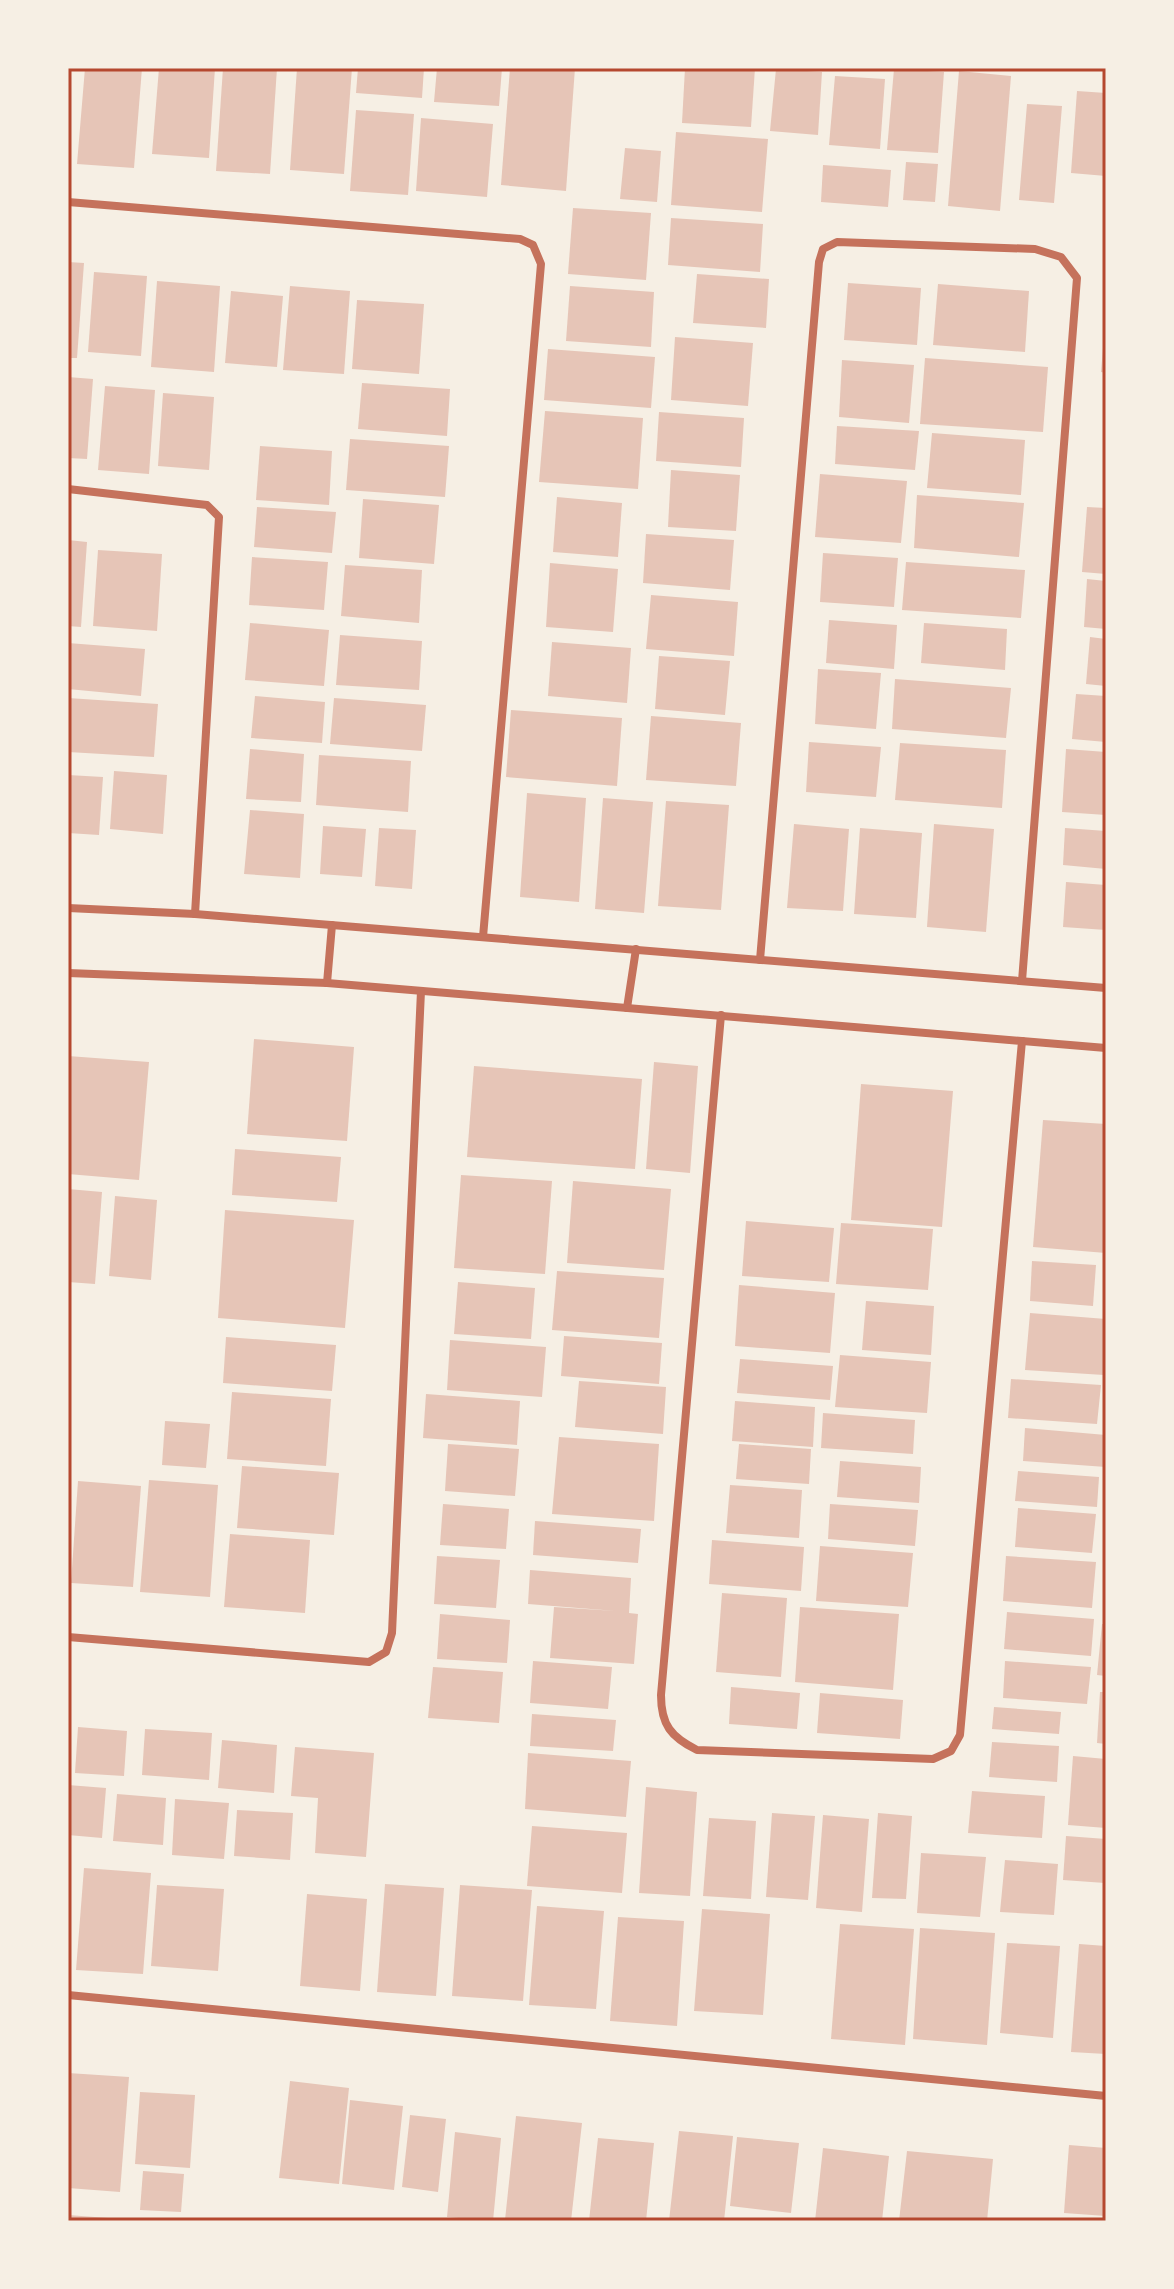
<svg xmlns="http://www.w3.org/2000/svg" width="1174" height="2289" font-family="Montserrat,sans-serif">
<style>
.building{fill:#e6c5b7}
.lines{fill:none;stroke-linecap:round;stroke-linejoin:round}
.minor{stroke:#c5725c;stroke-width:8}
.neatline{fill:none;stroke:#b5482f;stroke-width:3}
</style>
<rect width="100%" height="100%" fill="#f6efe4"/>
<g class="building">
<path d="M85 68H142L134 168 77 164Z"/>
<path d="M159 68H215L209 158 152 154Z"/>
<path d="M223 68H277L270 174 216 171Z"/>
<path d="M297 68H352L344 174 290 170Z"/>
<path d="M358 68H424L422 98 356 93Z"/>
<path d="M437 68H502L499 106 434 102Z"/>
<path d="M510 68H575L566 191 501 185Z"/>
<path d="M685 68H755L751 127 682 123Z"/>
<path d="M776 69 822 72 818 135 770 131Z"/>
<path d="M894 69 944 72 938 153 887 150Z"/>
<path d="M959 71 1011 76 1000 211 948 206Z"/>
<path d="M835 76 885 79 880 149 829 145Z"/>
<path d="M1077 91 1106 93V176L1071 173Z"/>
<path d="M1027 104 1062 106 1054 203 1019 200Z"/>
<path d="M356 110 414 114 408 195 350 191Z"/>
<path d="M421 118 493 124 487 197 416 191Z"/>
<path d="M676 132 768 139 762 212 671 205Z"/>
<path d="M625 148 661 151 657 202 620 199Z"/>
<path d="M906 162 938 164 935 202 903 200Z"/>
<path d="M823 165 891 170 888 207 821 202Z"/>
<path d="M573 208 651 213 646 280 568 274Z"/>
<path d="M671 218 763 224 760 272 668 265Z"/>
<path d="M68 262 84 263 77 358H68Z"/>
<path d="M94 272 147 276 141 356 88 352Z"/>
<path d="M697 274 769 279 766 328 693 323Z"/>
<path d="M157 281 220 286 214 372 151 367Z"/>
<path d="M848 283 921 288 917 345 844 340Z"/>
<path d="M938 284 1029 291 1025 352 933 345Z"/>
<path d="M290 286 350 291 344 374 283 370Z"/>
<path d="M570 286 654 292 651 347 566 341Z"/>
<path d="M231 291 283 296 277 367 225 363Z"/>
<path d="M357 300 424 304 419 374 352 369Z"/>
<path d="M1104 336H1106V373L1101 372Z"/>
<path d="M675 337 753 343 748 406 671 400Z"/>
<path d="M548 349 655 357 651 408 544 400Z"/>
<path d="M925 358 1048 367 1043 432 920 424Z"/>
<path d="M842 360 914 365 909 423 839 417Z"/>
<path d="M68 377 93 379 87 459 68 458Z"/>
<path d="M362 383 450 389 447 436 358 429Z"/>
<path d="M105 386 155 390 149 474 98 470Z"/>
<path d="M163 393 214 397 209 470 158 466Z"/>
<path d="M545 411 643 418 638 489 539 482Z"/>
<path d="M659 412 744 418 741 467 656 461Z"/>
<path d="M837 426 919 431 915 470 835 464Z"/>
<path d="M932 433 1025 440 1021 495 927 488Z"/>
<path d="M350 439 449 446 445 497 346 490Z"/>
<path d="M260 446 332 451 329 505 256 500Z"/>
<path d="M671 470 740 475 736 531 668 527Z"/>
<path d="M820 474 907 481 901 543 815 537Z"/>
<path d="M917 495 1024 503 1019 557 914 548Z"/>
<path d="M557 497 622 503 618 557 553 552Z"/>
<path d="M363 499 439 505 434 564 359 558Z"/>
<path d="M257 507 336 512 332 553 254 547Z"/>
<path d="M1087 507 1106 508V574L1082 572Z"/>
<path d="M646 534 734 540 730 590 643 583Z"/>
<path d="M68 540 87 542 81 627 68 626Z"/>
<path d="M98 550 162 554 157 631 93 626Z"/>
<path d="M823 553 898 558 894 607 820 602Z"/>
<path d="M252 557 328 562 324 610 249 605Z"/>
<path d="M906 562 1025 570 1021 618 902 610Z"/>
<path d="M550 563 618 569 613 632 546 627Z"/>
<path d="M345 565 422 570 419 623 341 616Z"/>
<path d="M1087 579 1106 581V629L1084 627Z"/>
<path d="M651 595 738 602 734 656 646 649Z"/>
<path d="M829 620 897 625 894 669 826 663Z"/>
<path d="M250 623 329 630 324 686 245 680Z"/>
<path d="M924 623 1007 629 1005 670 921 663Z"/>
<path d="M340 635 422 641 419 690 336 685Z"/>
<path d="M1090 637 1106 639V686L1086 684Z"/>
<path d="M552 642 631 648 627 703 548 696Z"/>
<path d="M68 643 145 649 141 696 68 689Z"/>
<path d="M659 656 730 661 725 715 655 709Z"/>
<path d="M818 669 881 673 876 729 815 724Z"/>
<path d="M895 679 1011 688 1006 738 892 729Z"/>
<path d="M1076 694 1106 696V742L1072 739Z"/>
<path d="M255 696 325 702 322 743 251 738Z"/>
<path d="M68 698 158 704 154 757 68 752Z"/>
<path d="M334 698 426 705 422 751 330 744Z"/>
<path d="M511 710 622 718 617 786 506 777Z"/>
<path d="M651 716 741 723 736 786 646 780Z"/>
<path d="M809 742 881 747 876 797 806 792Z"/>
<path d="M900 743 1006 750 1002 808 895 800Z"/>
<path d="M250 749 304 754 301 802 246 799Z"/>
<path d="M1066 749 1106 752V815L1062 812Z"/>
<path d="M319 755 411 761 408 812 316 805Z"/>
<path d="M114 771 167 775 163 834 110 829Z"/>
<path d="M68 775 103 777 99 835 68 833Z"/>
<path d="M527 793 586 798 579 902 520 897Z"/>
<path d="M603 798 653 802 644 913 595 909Z"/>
<path d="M666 801 729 805 721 910 658 906Z"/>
<path d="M250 810 304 814 300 878 244 874Z"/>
<path d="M794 824 849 829 843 911 787 908Z"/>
<path d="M934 824 994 829 986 932 927 927Z"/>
<path d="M323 826 366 829 362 877 320 874Z"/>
<path d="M379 828 416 830 412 889 375 886Z"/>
<path d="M860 828 922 833 916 918 854 914Z"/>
<path d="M1065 828 1106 831V869L1063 865Z"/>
<path d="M1066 882 1106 885V930L1063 927Z"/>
<path d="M254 1039 354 1047 347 1141 247 1134Z"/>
<path d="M68 1056 149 1062 139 1180 68 1174Z"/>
<path d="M654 1062 698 1066 690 1173 646 1169Z"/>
<path d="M474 1066 642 1079 635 1169 467 1157Z"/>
<path d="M861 1084 953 1091 942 1227 851 1220Z"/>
<path d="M1043 1120 1106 1124V1253L1033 1247Z"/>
<path d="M235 1149 341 1157 337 1202 232 1195Z"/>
<path d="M461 1175 552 1181 545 1274 454 1268Z"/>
<path d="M573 1181 671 1189 664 1270 567 1263Z"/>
<path d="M68 1189 102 1192 95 1284 68 1282Z"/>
<path d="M115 1196 157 1200 151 1280 109 1276Z"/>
<path d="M225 1210 354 1220 345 1328 218 1318Z"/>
<path d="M746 1221 834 1228 829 1282 742 1276Z"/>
<path d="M841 1223 933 1229 928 1290 836 1284Z"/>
<path d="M1032 1261 1096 1265 1093 1306 1030 1301Z"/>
<path d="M557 1271 664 1278 659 1338 552 1330Z"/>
<path d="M458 1282 535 1288 531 1339 454 1334Z"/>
<path d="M739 1285 835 1293 830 1353 735 1346Z"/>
<path d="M866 1301 934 1306 931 1355 862 1350Z"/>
<path d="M1030 1313 1106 1319 1104 1375 1025 1370Z"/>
<path d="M564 1336 662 1343 659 1384 561 1376Z"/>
<path d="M226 1337 336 1345 332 1391 223 1383Z"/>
<path d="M450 1340 546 1347 542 1397 447 1390Z"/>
<path d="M840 1355 931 1362 927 1413 835 1407Z"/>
<path d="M740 1359 833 1366 830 1400 737 1393Z"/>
<path d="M1011 1379 1101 1385 1097 1424 1008 1418Z"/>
<path d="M579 1381 666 1387 663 1434 575 1427Z"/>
<path d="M232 1392 331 1399 326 1466 227 1459Z"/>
<path d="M426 1394 520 1401 517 1445 423 1438Z"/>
<path d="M735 1401 815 1407 813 1447 732 1441Z"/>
<path d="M823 1413 915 1420 913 1454 821 1448Z"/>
<path d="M165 1421 210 1424 206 1468 162 1465Z"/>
<path d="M1025 1428 1106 1435V1467L1023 1461Z"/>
<path d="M559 1437 659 1444 654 1521 552 1514Z"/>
<path d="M448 1444 519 1449 515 1496 445 1491Z"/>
<path d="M739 1444 811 1449 809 1484 736 1479Z"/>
<path d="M840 1461 921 1467 919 1503 837 1497Z"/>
<path d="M242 1466 339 1473 334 1535 237 1528Z"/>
<path d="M1018 1471 1099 1477 1097 1507 1015 1501Z"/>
<path d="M149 1480 218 1485 210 1597 140 1592Z"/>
<path d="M78 1481 141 1486 133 1587 71 1583Z"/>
<path d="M730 1485 802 1490 799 1538 726 1533Z"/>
<path d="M443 1504 509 1509 506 1549 440 1545Z"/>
<path d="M830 1504 918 1510 915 1546 828 1539Z"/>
<path d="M1018 1508 1096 1514 1092 1553 1015 1547Z"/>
<path d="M535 1521 641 1529 638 1563 533 1555Z"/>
<path d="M230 1534 310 1540 305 1613 224 1607Z"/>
<path d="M712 1540 804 1547 801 1591 709 1584Z"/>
<path d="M820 1546 913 1553 908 1607 816 1601Z"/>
<path d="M437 1556 500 1560 496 1608 434 1604Z"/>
<path d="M1006 1556 1096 1562 1092 1608 1003 1601Z"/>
<path d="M530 1570 631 1578 629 1613 638 1614 634 1664 550 1658 554 1607 616 1611 528 1604Z"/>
<path d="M722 1593 787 1598 781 1677 716 1672Z"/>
<path d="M800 1607 899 1614 893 1690 795 1682Z"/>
<path d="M1007 1612 1094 1619 1091 1656 1004 1649Z"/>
<path d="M440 1614 510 1620 507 1663 437 1659Z"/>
<path d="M1102 1624H1106V1676L1097 1675Z"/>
<path d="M533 1661 612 1667 608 1709 530 1703Z"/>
<path d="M1005 1661 1091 1667 1087 1704 1003 1698Z"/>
<path d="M433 1667 503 1672 499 1723 428 1718Z"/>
<path d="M731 1687 800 1693 797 1729 729 1724Z"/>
<path d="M1100 1692H1106V1744L1097 1743Z"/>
<path d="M820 1693 903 1700 900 1739 817 1733Z"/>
<path d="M994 1707 1061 1712 1059 1734 992 1729Z"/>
<path d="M532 1714 616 1720 613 1751 530 1746Z"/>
<path d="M78 1727 127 1731 124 1776 75 1773Z"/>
<path d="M145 1729 212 1733 209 1780 142 1775Z"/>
<path d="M222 1740 277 1745 274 1793 218 1788Z"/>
<path d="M992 1742 1059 1746 1057 1782 989 1777Z"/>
<path d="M295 1747 374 1753 366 1857 315 1853 318 1798 291 1796Z"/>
<path d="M528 1753 631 1761 626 1817 525 1809Z"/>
<path d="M1073 1756 1106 1759V1828L1068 1825Z"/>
<path d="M68 1785 106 1788 102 1838 68 1835Z"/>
<path d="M646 1787 697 1792 690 1896 639 1893Z"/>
<path d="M972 1791 1045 1796 1042 1838 968 1833Z"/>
<path d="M117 1794 166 1798 163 1845 113 1841Z"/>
<path d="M175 1799 229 1803 224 1859 172 1855Z"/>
<path d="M237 1810 293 1813 290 1860 234 1856Z"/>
<path d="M772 1813 815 1816 808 1900 766 1897Z"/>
<path d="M878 1813 912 1816 906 1899 872 1898Z"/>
<path d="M823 1815 869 1819 862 1912 816 1908Z"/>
<path d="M709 1818 756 1821 751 1899 703 1896Z"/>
<path d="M532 1826 627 1833 622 1893 527 1886Z"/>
<path d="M1066 1836 1106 1839 1105 1883 1063 1880Z"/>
<path d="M921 1853 986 1857 980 1917 917 1913Z"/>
<path d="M1005 1860 1058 1864 1054 1915 1000 1912Z"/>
<path d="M84 1868 151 1873 143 1974 76 1970Z"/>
<path d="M385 1884 444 1888 436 1996 377 1992Z"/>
<path d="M157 1885 224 1889 218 1971 151 1966Z"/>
<path d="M460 1885 532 1890 523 2001 452 1996Z"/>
<path d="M307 1894 367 1899 360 1991 300 1986Z"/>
<path d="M537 1906 604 1911 596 2009 529 2005Z"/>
<path d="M702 1909 770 1914 763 2015 694 2011Z"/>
<path d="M618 1917 684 1921 677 2026 610 2021Z"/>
<path d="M840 1924 914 1929 905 2045 831 2039Z"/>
<path d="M920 1928 995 1933 987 2045 913 2039Z"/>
<path d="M1007 1943 1060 1946 1053 2038 1000 2033Z"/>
<path d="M1079 1944 1106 1946V2054L1071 2052Z"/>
<path d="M68 2073 129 2077 120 2192 68 2188Z"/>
<path d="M290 2081 349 2088 339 2184 279 2178Z"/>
<path d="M140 2092 195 2095 190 2168 135 2164Z"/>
<path d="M350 2100 403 2106 394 2190 342 2184Z"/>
<path d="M410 2115 446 2119 438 2192 402 2187Z"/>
<path d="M516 2116 582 2123 571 2221 505 2220Z"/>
<path d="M679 2131 733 2136 724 2221H669Z"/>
<path d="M455 2132 501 2138 493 2221 447 2217Z"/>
<path d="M737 2137 799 2143 791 2213 730 2206Z"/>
<path d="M598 2138 654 2143 646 2221H589Z"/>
<path d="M1069 2145 1106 2148V2216L1064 2213Z"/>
<path d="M823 2148 889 2156 882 2221H815Z"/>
<path d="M907 2151 993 2159 987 2221H899Z"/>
<path d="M143 2171 184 2174 181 2212 140 2210Z"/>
<path d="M68 2215 108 2218V2221H68Z"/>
</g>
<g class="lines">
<g class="minor">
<path d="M68 202 520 239 533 245 541 264 483 937"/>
<path d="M68 489 207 505 219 517 195 914"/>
<path d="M68 908 195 914 1106 988"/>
<path d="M760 960 819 262 823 249 837 242 1035 249 1061 257 1077 278 1022 981"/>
<path d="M68 973 327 983 1106 1048"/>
<path d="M327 983 332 925"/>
<path d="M627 1008 636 949"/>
<path d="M721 1015 661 1695C661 1725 671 1737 697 1750L933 1759 951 1751 960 1735 1022 1041"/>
<path d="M68 1637 369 1662 386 1652 392 1633 421 991"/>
<path d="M68 1995 1106 2096"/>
</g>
</g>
<rect width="1174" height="2289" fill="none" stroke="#f6efe4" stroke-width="140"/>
<rect x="70" y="70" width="1034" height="2149" class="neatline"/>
</svg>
